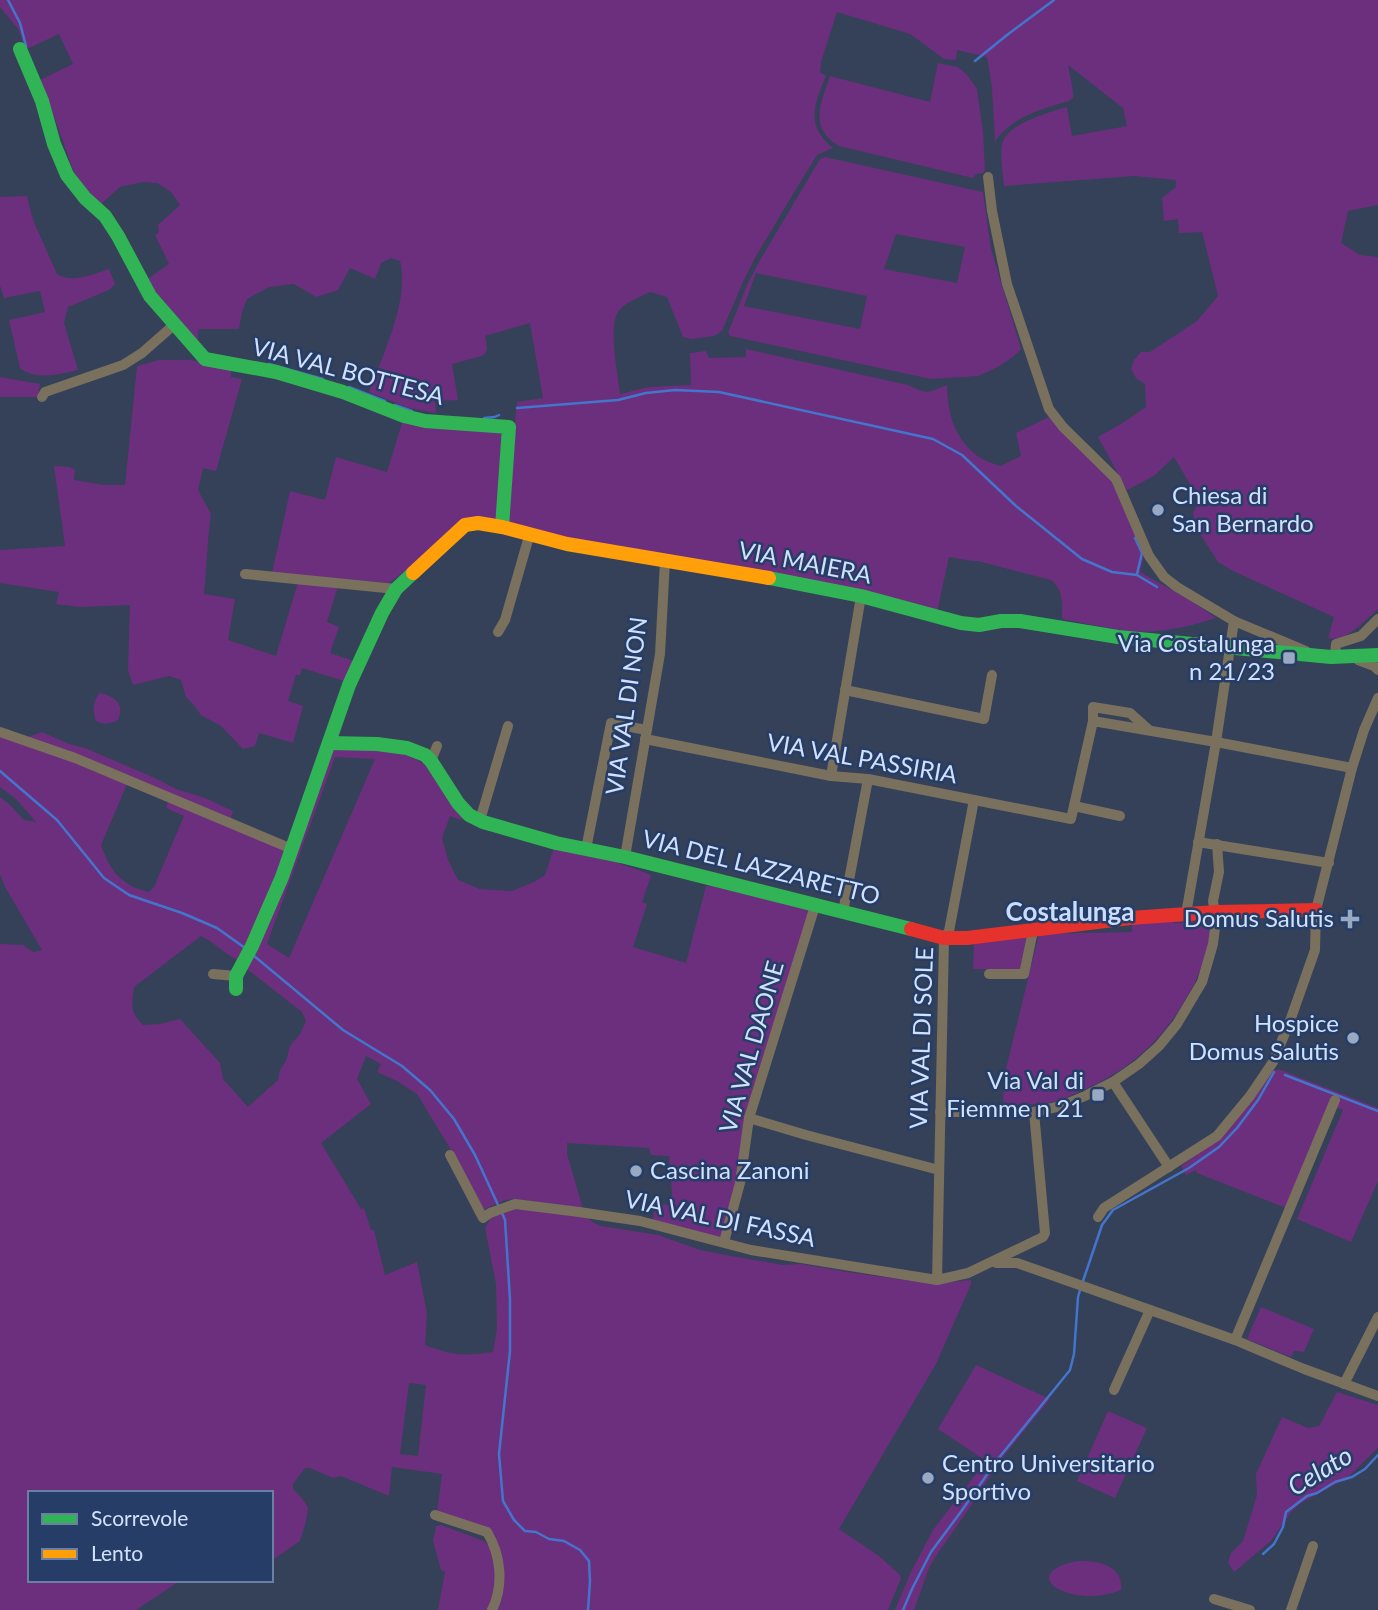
<svg xmlns="http://www.w3.org/2000/svg" width="1378" height="1610" font-family="Lato,sans-serif">
<style>
.green{fill:#6c2f7d;fill-rule:evenodd}
.lines{fill:none;stroke-linecap:round;stroke-linejoin:round}
.stream{stroke:#4375cd;stroke-width:2.5}
.street{stroke:#79705e;stroke-width:10}
.fast{stroke:#30b455;stroke-width:14}
.slow{stroke:#ff9f0a;stroke-width:14}
.jam{stroke:#e5322d;stroke-width:14}
.poi-dot{fill:#9aa9c2;stroke:#253d67;stroke-width:2.5}
.labels{text-anchor:middle;stroke-width:5;stroke-linejoin:round;paint-order:stroke}
.street-label{font-size:24px;fill:#d1e1fb;stroke:#253d67}
.poi-label{font-size:24px;fill:#d1e1fb;stroke:#253d67;text-anchor:end}
.neighbourhood-label{font-size:26px;font-weight:bold;fill:#cbddfd;stroke:#253d67}
.water-label{font-size:26px;font-style:italic;fill:#d3e2fb;stroke:#253d67}
</style>
<rect width="100%" height="100%" fill="#344158"/>
<g class="green">
<path d="M0 0H1378V205L1348 211 1341 243 1360 255 1378 257V609C1365 620 1346 643 1328 638L1334 617 1235 572 1218 562 1197 529 1193 514 1199 500 1174 457 1154 476 1127 490 1098 437 1124 422 1146 407 1145 384 1136 378 1131 369 1134 360 1141 352H1150L1197 321 1218 296 1202 232 1179 233 1178 219 1164 221 1162 198 1176 187V180L1134 176 1004 186C1003 175 999 150 1003 141 1010 123 1050 112 1067 107L1072 136 1127 126 1123 108 1068 65 1073 92V98L1069 101C1039 110 1016 115 995 141L992 88 987 57 957 50 956 60 944 59 910 34 837 12 821 62 820 73 826 75C815 105 804 124 833 148L817 155 790 199 755 258 743 282 722 331 714 336 691 339 683 337 667 297 650 292C640 297 625 302 618 312 608 327 618 375 620 394L649 387 691 385 690 353 706 351 709 358 746 357V349L908 385C929 395 927 393 947 385 948 413 953 435 975 454 982 460 992 463 1000 466L1021 456 1016 433 1049 417 1076 447 1105 471 1112 481 1144 556 1140 572 1190 600 1216 618C1188 627 1158 634 1128 631 1106 628 1084 623 1062 619 1062 604 1064 590 1051 580L978 561H972L949 557 937 612 556 536 505 523 517 402 543 398 530 323 485 336C486 345 490 350 482 356L452 364 458 400 435 401 436 413 409 408 369 392C382 356 410 300 400 261L391 258 381 263 375 279 350 268 338 290 316 297 294 284 269 287 247 299 242 312 239 329H198V342L146 280 169 264 155 235 159 232 158 225 180 205 171 192 157 183 143 182 120 187 101 204 87 192 73 170 51 108 38 81 73 64 59 34 25 50 19 30 0 7Z"/>
<path d="M938 63 958 67 967 75 977 89 983 132 985 170 983 173 976 174 973 178 839 146C808 127 821 103 830 76L930 102Z"/>
<path d="M825 157 983 192 991 249 1021 349 1013 357 996 368 978 376 931 379 730 336 728 333 747 285 760 260 820 159ZM896 234 965 247 957 283 884 269ZM756 273 867 296 860 329 744 306Z"/>
<path d="M27 196 33 220 57 274C73 284 92 274 109 269L115 284 109 290 68 307 64 323 78 370C61 374 35 381 20 368L9 320 45 312 40 291 4 298 0 285V197Z"/>
<path d="M159 360H190L232 367 231 377 242 379 216 471 203 468 198 490 211 514C207 540 207 567 204 594L235 599 228 640 276 656 298 582 338 586 327 622 339 627 330 653 354 661 344 681 302 668 300 675H296L288 701 303 706 293 743 259 733 255 746 243 749 221 726 201 715 193 704 186 697 181 680 169 676 133 685 128 670 130 605 80 607 56 604 59 592 0 583V550L65 546 54 466 70 467 75 470 74 480 104 485H125L137 366Z"/>
<path d="M0 377 40 384 38 397H0Z"/>
<path d="M403 420 501 433 504 438 499 520 461 521 417 562 389 583 272 573 290 491 325 500 336 457 387 472Z"/>
<path d="M99 693C115 696 125 704 118 720 110 724 105 725 96 721 92 710 93 703 99 693Z"/>
<path d="M42 732 69 744 85 748 155 778 176 789 205 798 233 811 231 818 285 850 288 854 252 933 237 960C224 953 214 942 201 936L134 987C132 1005 129 1011 143 1025L160 1024 180 1019 220 1063 223 1079 248 1107 278 1080 280 1070 286 1061 290 1046 300 1034 306 1021 302 1012 247 969 258 949 331 748C359 749 405 746 427 767 439 778 453 802 464 816L461 820 450 816 442 838 448 860 458 880 480 889 512 891 534 882 545 875 554 848 616 862 649 874 651 876 642 902 647 904 633 947 686 963 706 886H714L806 909 810 912 753 1088 745 1118 737 1177 724 1235 717 1238 653 1220 655 1203 673 1206 669 1156 651 1155 649 1148 567 1143V1154L583 1209 514 1199 505 1200 483 1210 453 1153 417 1094 397 1081 377 1072 381 1064 366 1056 357 1079 371 1104 321 1143 361 1209 364 1208 371 1230H374L385 1275 417 1262 427 1313 425 1345C454 1356 463 1356 493 1352L497 1329 496 1284 485 1228 491 1218 514 1209 586 1217 594 1223 601 1226 658 1235 700 1250 731 1256 783 1265 801 1264 847 1272 934 1284 971 1280V1284L936 1364 839 1529 879 1556 899 1574 901 1578 888 1610H495L497 1543 495 1536 487 1528 437 1512 442 1474 392 1467 389 1496 341 1476 333 1478 310 1468H305L293 1484V1489L301 1497 308 1507 306 1521 300 1541 271 1561V1493H30V1580H181L136 1610H0V944L23 945 33 952 42 950 5 887 0 874V797L10 805 24 820 36 822 16 799 0 787V736L25 738ZM335 757 375 759 289 958 267 944ZM127 784 170 796 166 808 184 816 154 887 149 892C122 886 110 871 101 845ZM409 1383 426 1385 418 1456 400 1454Z"/>
<path d="M1183 919 1207 920C1214 931 1206 949 1203 961 1199 975 1193 988 1185 1000 1160 1044 1124 1073 1077 1093 1071 1095 1064 1099 1057 1101 1040 1105 1021 1105 1003 1106L1004 1077 1039 934 1132 932V922L1172 920 1173 923H1183Z"/>
<path d="M1027 937 1020 970 973 969 974 943Z"/>
<path d="M1272 1070H1281L1378 1108V1181L1351 1242 1297 1219 1343 1110 1335 1107 1286 1208 1197 1173 1196 1170 1186 1175 1181 1166 1220 1138Z"/>
<path d="M1261 1307 1314 1329 1304 1352 1294 1351 1291 1357 1247 1339Z"/>
<path d="M976 1365 1050 1399 998 1463 977 1497 936 1556 929 1568 914 1610H895L910 1574 933 1530 986 1461 938 1429Z"/>
<path d="M1337 1392 1378 1405V1448L1347 1478 1301 1503 1291 1512 1271 1541 1234 1572 1228 1563 1231 1553 1243 1541 1257 1495 1256 1474 1282 1417 1308 1428 1319 1426Z"/>
<path d="M1108 1411 1147 1428 1115 1498 1077 1481Z"/>
<path d="M441 1525 484 1541C504 1559 495 1587 490 1610H438L445 1572 441 1570 433 1541 436 1526Z"/>
<path d="M1077 1561C1097 1560 1124 1565 1121 1590 1074 1610 1012 1575 1077 1561Z"/>
</g>
<g class="lines">
<g class="stream">
<path d="M8 0 20 23 26 46"/>
<path d="M975 61 1007 35 1054 0"/>
<path d="M269 364 323 379"/>
<path d="M349 387 385 401"/>
<path d="M395 405 412 411"/>
<path d="M517 408 618 400 646 393 675 390 719 392 933 439 962 455 1016 506 1082 559 1112 572 1137 575 1157 587"/>
<path d="M484 418 495 417 499 415"/>
<path d="M1135 538 1142 553 1137 574"/>
<path d="M0 771 57 820 104 878 129 895 182 913 217 928 245 948"/>
<path d="M253 955 343 1030 402 1066 430 1090 454 1119 475 1155 499 1207"/>
<path d="M1285 1075 1378 1111"/>
<path d="M502 1213 505 1220 510 1299V1351L499 1454 503 1501 514 1520 525 1531 536 1532 549 1539 564 1541 580 1550 589 1561 590 1581 588 1610"/>
<path d="M1082 1284 1102 1225 1113 1210 1189 1168 1219 1147 1237 1128 1258 1100 1274 1072"/>
<path d="M1263 1554 1274 1544 1283 1527 1286 1512 1307 1496 1317 1493 1335 1482 1352 1477 1365 1469 1378 1455"/>
<path d="M903 1610 912 1589 931 1552 960 1513 998 1459 1070 1370 1074 1354 1078 1297 1080 1290"/>
</g>
<g class="street">
<path d="M988 177 992 211 1007 284 1049 409 1063 427 1116 479 1149 556 1164 577 1177 587 1234 621 1216 742 1186 914"/>
<path d="M42 397 45 392 123 365 142 353 175 324"/>
<path d="M245 574 396 589"/>
<path d="M1234 621 1306 651"/>
<path d="M498 632 505 620 530 533"/>
<path d="M1335 653 1336 644 1361 636 1378 619"/>
<path d="M1358 660 1374 666 1378 670"/>
<path d="M845 690 984 719 992 675"/>
<path d="M1093 721V707L1130 713 1149 730"/>
<path d="M0 732 75 758 292 849"/>
<path d="M645 739 831 776 868 779 1071 819 1093 721 1216 742 1352 768"/>
<path d="M431 761 437 746"/>
<path d="M831 776 861 596"/>
<path d="M1074 806 1120 816"/>
<path d="M480 820 508 726"/>
<path d="M1198 842 1329 863"/>
<path d="M586 849 611 723 646 730"/>
<path d="M625 857 660 654 665 561"/>
<path d="M843 912 868 779"/>
<path d="M213 974 236 976"/>
<path d="M989 974H1024L1033 931"/>
<path d="M1113 1082 1169 1167"/>
<path d="M940 1112H1034L1061 1106 1085 1096 1113 1082 1139 1064 1159 1046 1177 1024 1202 982 1213 944 1216 920 1213 901 1219 872 1217 844"/>
<path d="M749 1118 806 1135 939 1170"/>
<path d="M450 1155 483 1218 490 1213 515 1204 579 1212 640 1221 751 1250 937 1280 968 1273 1043 1237 1045 1233 1034 1112"/>
<path d="M1098 1217 1104 1208 1217 1136 1250 1096 1273 1062 1290 1021 1315 950 1316 910 1352 768 1364 730 1378 698"/>
<path d="M724 1242 740 1183 749 1118 815 906"/>
<path d="M996 1263H1017L1057 1277 1235 1340 1304 1369 1378 1396"/>
<path d="M937 1280 944 938 949 931 974 800"/>
<path d="M1235 1340 1335 1100"/>
<path d="M1344 1384 1378 1317"/>
<path d="M1114 1390 1150 1310"/>
<path d="M435 1515 487 1532C501 1555 504 1585 492 1610"/>
<path d="M1214 1599 1250 1610"/>
<path d="M1291 1610 1313 1546"/>
</g>
<g class="fast">
<path d="M20 49 42 101 54 144 67 175 85 198 105 216 118 236 150 296 205 359 276 372 343 392 404 416 425 421 509 427 502 527"/>
<path d="M769 578 861 596 961 623 979 625 1001 621H1020L1118 637 1331 657 1378 655"/>
<path d="M329 743 377 744 407 748 425 755 431 761 458 803 469 815 483 822 556 843 625 857 911 929"/>
<path d="M236 989V976L252 946 282 877 349 685 382 613 396 589 413 573"/>
</g>
<path class="slow" d="M413 573 465 525 478 523 502 527 567 544 769 578"/>
<path class="jam" d="M911 929 944 938H967L1130 918 1216 912 1316 910"/>
</g>
<g class="poi-dot">
<circle cx="1158" cy="510" r="7"/>
<rect x="1282" y="651" width="14" height="14" rx="3.5"/>
<path d="M1346.5 908.5h7v7h7v7h-7v7h-7v-7h-7v-7h7z"/>
<circle cx="1353" cy="1038" r="7"/>
<rect x="1091" y="1088" width="14" height="14" rx="3.5"/>
<circle cx="636" cy="1171" r="7"/>
<circle cx="928" cy="1478" r="7"/>
</g>
<g class="labels">
<g class="street-label">
<text transform="translate(348 372) rotate(15)" y="8">VIA VAL BOTTESA</text>
<text transform="translate(805 563) rotate(11)" y="8">VIA MAIERA</text>
<text transform="translate(627 706) rotate(-82)" y="8">VIA VAL DI NON</text>
<text transform="translate(862 759) rotate(10)" y="8">VIA VAL PASSIRIA</text>
<text transform="translate(761 868) rotate(14)" y="8">VIA DEL LAZZARETTO</text>
<text transform="translate(922 1038) rotate(-88)" y="8">VIA VAL DI SOLE</text>
<text transform="translate(752 1047) rotate(-74)" y="8">VIA VAL DAONE</text>
<text transform="translate(720 1219) rotate(12)" y="8">VIA VAL DI FASSA</text>
</g>
<g class="poi-label">
<text x="1172" y="504" text-anchor="start">Chiesa di<tspan x="1172" dy="28">San Bernardo</tspan></text>
<text x="1275" y="652">Via Costalunga<tspan x="1275" dy="28">n 21/23</tspan></text>
<text x="1334" y="927">Domus Salutis</text>
<text x="1339" y="1032">Hospice<tspan x="1339" dy="28">Domus Salutis</tspan></text>
<text x="1084" y="1089">Via Val di<tspan x="1084" dy="28">Fiemme n 21</tspan></text>
<text x="650" y="1179" text-anchor="start">Cascina Zanoni</text>
<text x="942" y="1472" text-anchor="start">Centro Universitario<tspan x="942" dy="28">Sportivo</tspan></text>
</g>
<g class="neighbourhood-label">
<text x="1070" y="921">Costalunga</text>
</g>
<g class="water-label">
<text transform="translate(1320 1471) rotate(-31)" y="9">Celato</text>
</g>
</g>
<rect x="28" y="1491" width="245" height="91" fill="#253d67" stroke="#6a7fa2" stroke-width="2"/>
<rect x="42" y="1514" width="35" height="10" fill="#30b455" stroke="#6a7fa2" stroke-width="2"/>
<text x="91" y="1526" font-size="21" fill="#d1e1fb">Scorrevole</text>
<rect x="42" y="1549" width="35" height="10" fill="#ff9f0a" stroke="#6a7fa2" stroke-width="2"/>
<text x="91" y="1561" font-size="21" fill="#d1e1fb">Lento</text>
</svg>
